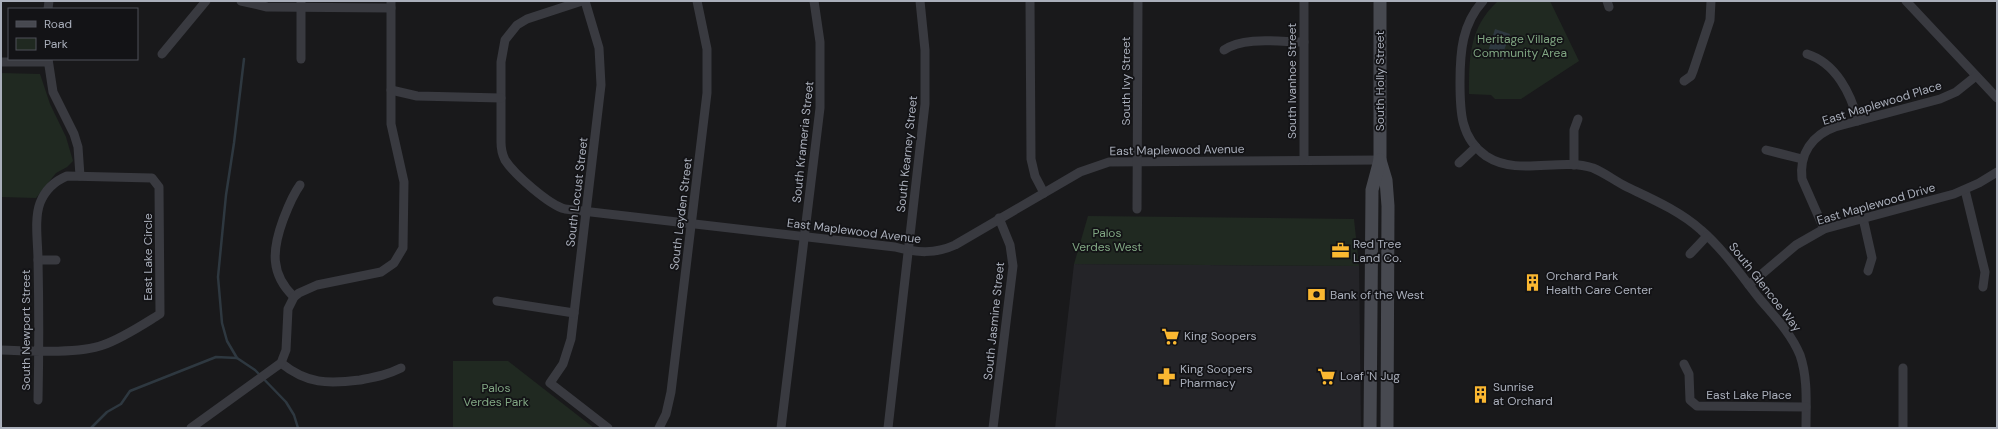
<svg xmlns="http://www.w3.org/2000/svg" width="1998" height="429" font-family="'DM Sans',sans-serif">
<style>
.built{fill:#242428}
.green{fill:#202921}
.water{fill:#2e3840}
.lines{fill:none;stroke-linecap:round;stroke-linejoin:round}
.stream{stroke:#2e3840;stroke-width:2.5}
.street{stroke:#393a40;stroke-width:9}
.secondary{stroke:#474950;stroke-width:13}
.labels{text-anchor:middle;stroke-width:3.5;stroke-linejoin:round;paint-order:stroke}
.park-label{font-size:12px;fill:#81a783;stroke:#131316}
.street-label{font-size:12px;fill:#aaafbb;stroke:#131316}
.poi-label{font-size:12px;fill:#aaafbb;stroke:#131316;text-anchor:start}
</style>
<rect width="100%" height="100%" fill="#19191b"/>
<path class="built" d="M1074 264 1359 266 1361 428H1055Z"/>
<g class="green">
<path d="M1498 1H1550L1579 61 1521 99H1495L1491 95 1469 94C1469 58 1469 27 1498 1Z"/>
<path d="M1 73 40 74 50 104 66 137 73 161 67 167 56 173 36 198 1 197Z"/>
<path d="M1088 216 1354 219 1359 266 1074 264Z"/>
<path d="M453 361H508L594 428H453Z"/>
</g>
<path class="water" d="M1495 29 1510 34 1502 56 1504 57 1503 60 1487 55Z"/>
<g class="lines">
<g class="stream">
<path d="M237 358 227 341 222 323 218 277 226 195 234 143 244 59"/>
<path d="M91 428 107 412 121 404 130 391 216 357 237 358 255 370 286 402 294 415 298 428"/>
</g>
<g class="street">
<path d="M241 1 267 7 391 8"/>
<path d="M582 1 527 19 517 25 505 40 501 62V142C501 148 502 154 505 160 514 174 549 205 565 209L895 247C917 253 935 254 955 245L1080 172 1109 162 1380 160"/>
<path d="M585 1 599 48 601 85 571 339 563 364 550 383 608 428"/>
<path d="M1030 1 1031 159 1035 176 1044 193"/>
<path d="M1483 1C1462 24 1460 52 1460 82 1460 110 1460 138 1486 156 1518 177 1559 157 1593 168 1605 173 1615 181 1627 187 1652 199 1680 211 1701 230 1723 249 1741 275 1759 298 1774 316 1791 333 1800 355 1808 378 1806 404 1806 428"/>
<path d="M1607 1 1609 7"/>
<path d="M1906 1 1997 98"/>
<path d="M48 9 49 1"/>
<path d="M1224 50C1244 36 1280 42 1304 42"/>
<path d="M162 54 206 1"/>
<path d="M1807 54C1836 63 1851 94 1858 121"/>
<path d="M48 59 53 92 74 134 78 147 80 176"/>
<path d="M301 59V1"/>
<path d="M1 62H48"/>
<path d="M1684 81 1691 76 1693 71 1710 20 1711 1"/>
<path d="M391 90 417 96 501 98"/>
<path d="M1766 150 1802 159"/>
<path d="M1304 160V1"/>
<path d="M1459 163 1476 147"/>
<path d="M1574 165V130L1578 119"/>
<path d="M1965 190 1985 272 1983 287"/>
<path d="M1137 209 1138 1"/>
<path d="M1863 218 1872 258 1868 271"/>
<path d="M1824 229 1802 179C1799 154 1812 135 1835 127L1940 99 1956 92 1976 76"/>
<path d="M1690 254 1707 236"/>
<path d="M38 260H56"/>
<path d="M1749 285 1796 245 1824 229 1954 194 1979 183 1997 172"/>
<path d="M294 297C270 274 272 250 283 220 288 207 292 196 300 185"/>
<path d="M497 301 574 313"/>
<path d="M1 350C28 351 79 354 103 345 123 338 142 325 160 314L159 187 152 178 67 176C55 181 45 190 40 203 34 219 38 243 38 260 39 307 39 354 38 400"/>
<path d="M281 363C307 384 328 384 360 380 375 377 387 375 401 368"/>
<path d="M1684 364 1689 374 1690 400 1697 406 1806 407"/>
<path d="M1903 368V428"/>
<path d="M191 428 281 363 286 350 288 309 294 297 299 293 317 285 381 272 394 263 403 248 404 182 391 124V1"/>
<path d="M659 428 666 414 671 392 707 93V49L697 1"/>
<path d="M781 428 820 108V42L814 1"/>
<path d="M888 428 925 104V50L920 1"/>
<path d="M993 428 1013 266 1010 245 999 218"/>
</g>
<g class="secondary">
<path d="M1380 1V160L1386 180 1388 206 1387 428"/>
<path d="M1370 428 1372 190 1380 160"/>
</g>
</g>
<defs>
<symbol id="office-bare" viewBox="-9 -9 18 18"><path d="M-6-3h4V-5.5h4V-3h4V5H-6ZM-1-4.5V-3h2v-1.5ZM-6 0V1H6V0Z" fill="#fab731" stroke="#131316" stroke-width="2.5" paint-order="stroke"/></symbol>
<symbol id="building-bare" viewBox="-9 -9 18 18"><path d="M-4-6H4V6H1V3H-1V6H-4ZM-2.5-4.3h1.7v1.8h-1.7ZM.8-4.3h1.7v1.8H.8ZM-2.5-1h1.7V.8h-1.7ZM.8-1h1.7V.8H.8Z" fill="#fab731" stroke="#131316" stroke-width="2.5" paint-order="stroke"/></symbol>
<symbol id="bank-bare" viewBox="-9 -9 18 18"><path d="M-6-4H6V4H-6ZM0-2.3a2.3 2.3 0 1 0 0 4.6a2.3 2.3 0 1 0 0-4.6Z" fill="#fab731" stroke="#131316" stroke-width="2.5" paint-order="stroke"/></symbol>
<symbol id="supermarket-bare" viewBox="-9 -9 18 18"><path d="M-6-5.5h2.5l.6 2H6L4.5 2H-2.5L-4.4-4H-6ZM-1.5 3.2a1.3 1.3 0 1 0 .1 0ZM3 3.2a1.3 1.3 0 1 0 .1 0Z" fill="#fab731" stroke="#131316" stroke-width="2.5" paint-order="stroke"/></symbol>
<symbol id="pharmacy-bare" viewBox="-9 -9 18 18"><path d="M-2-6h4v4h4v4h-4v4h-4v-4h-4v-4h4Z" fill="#fab731" stroke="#131316" stroke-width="2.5" paint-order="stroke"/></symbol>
</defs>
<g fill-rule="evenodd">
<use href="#office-bare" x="1328" y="238" width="25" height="25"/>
<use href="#building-bare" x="1520" y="270" width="25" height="25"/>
<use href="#bank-bare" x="1304" y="282" width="25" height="25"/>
<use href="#supermarket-bare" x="1158" y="324" width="25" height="25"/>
<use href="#pharmacy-bare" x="1154" y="364" width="25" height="25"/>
<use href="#supermarket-bare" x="1314" y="364" width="25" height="25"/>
<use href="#building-bare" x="1468" y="382" width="25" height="25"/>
</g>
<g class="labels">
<g class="park-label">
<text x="1520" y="43">Heritage Village<tspan x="1520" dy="14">Community Area</tspan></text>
<text x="1107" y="237">Palos<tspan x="1107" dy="14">Verdes West</tspan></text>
<text x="496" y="392">Palos<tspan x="496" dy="14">Verdes Park</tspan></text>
</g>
<g class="street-label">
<text transform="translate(1126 81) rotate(-90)" y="4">South Ivy Street</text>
<text transform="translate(1292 81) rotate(-90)" y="4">South Ivanhoe Street</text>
<text transform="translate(1380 81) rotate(-90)" y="4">South Holly Street</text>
<text transform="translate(1882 103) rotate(-17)" y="4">East Maplewood Place</text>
<text transform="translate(803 142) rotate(-84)" y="4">South Krameria Street</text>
<text transform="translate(1177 150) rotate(-1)" y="4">East Maplewood Avenue</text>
<text transform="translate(907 154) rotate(-84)" y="4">South Kearney Street</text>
<text transform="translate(577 192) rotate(-83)" y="4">South Locust Street</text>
<text transform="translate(1876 204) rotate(-16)" y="4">East Maplewood Drive</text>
<text transform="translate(681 214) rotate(-83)" y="4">South Leyden Street</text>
<text transform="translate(854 231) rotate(7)" y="4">East Maplewood Avenue</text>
<text transform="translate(148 257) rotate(-90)" y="4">East Lake Circle</text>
<text transform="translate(1765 287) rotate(52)" y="4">South Glencoe Way</text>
<text transform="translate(994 321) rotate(-84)" y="4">South Jasmine Street</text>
<text transform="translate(26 330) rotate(-90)" y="4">South Newport Street</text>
<text x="1749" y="399">East Lake Place</text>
</g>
<g class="poi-label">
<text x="1353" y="248">Red Tree<tspan x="1353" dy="14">Land Co.</tspan></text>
<text x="1546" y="280">Orchard Park<tspan x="1546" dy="14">Health Care Center</tspan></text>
<text x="1330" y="299">Bank of the West</text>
<text x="1184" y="340">King Soopers</text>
<text x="1180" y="373">King Soopers<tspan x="1180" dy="14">Pharmacy</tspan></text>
<text x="1340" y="380">Loaf 'N Jug</text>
<text x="1493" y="391">Sunrise<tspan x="1493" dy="14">at Orchard</tspan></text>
</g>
</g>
<rect width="1998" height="429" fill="none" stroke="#aaafbb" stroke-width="4"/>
<rect x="8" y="8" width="130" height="52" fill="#131316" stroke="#4f5158"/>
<rect x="16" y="21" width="20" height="6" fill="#474950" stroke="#4f5158"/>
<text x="44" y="28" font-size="12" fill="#aaafbb">Road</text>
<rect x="16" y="38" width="20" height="12" fill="#202921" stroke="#4f5158"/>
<text x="44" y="48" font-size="12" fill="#aaafbb">Park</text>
</svg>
